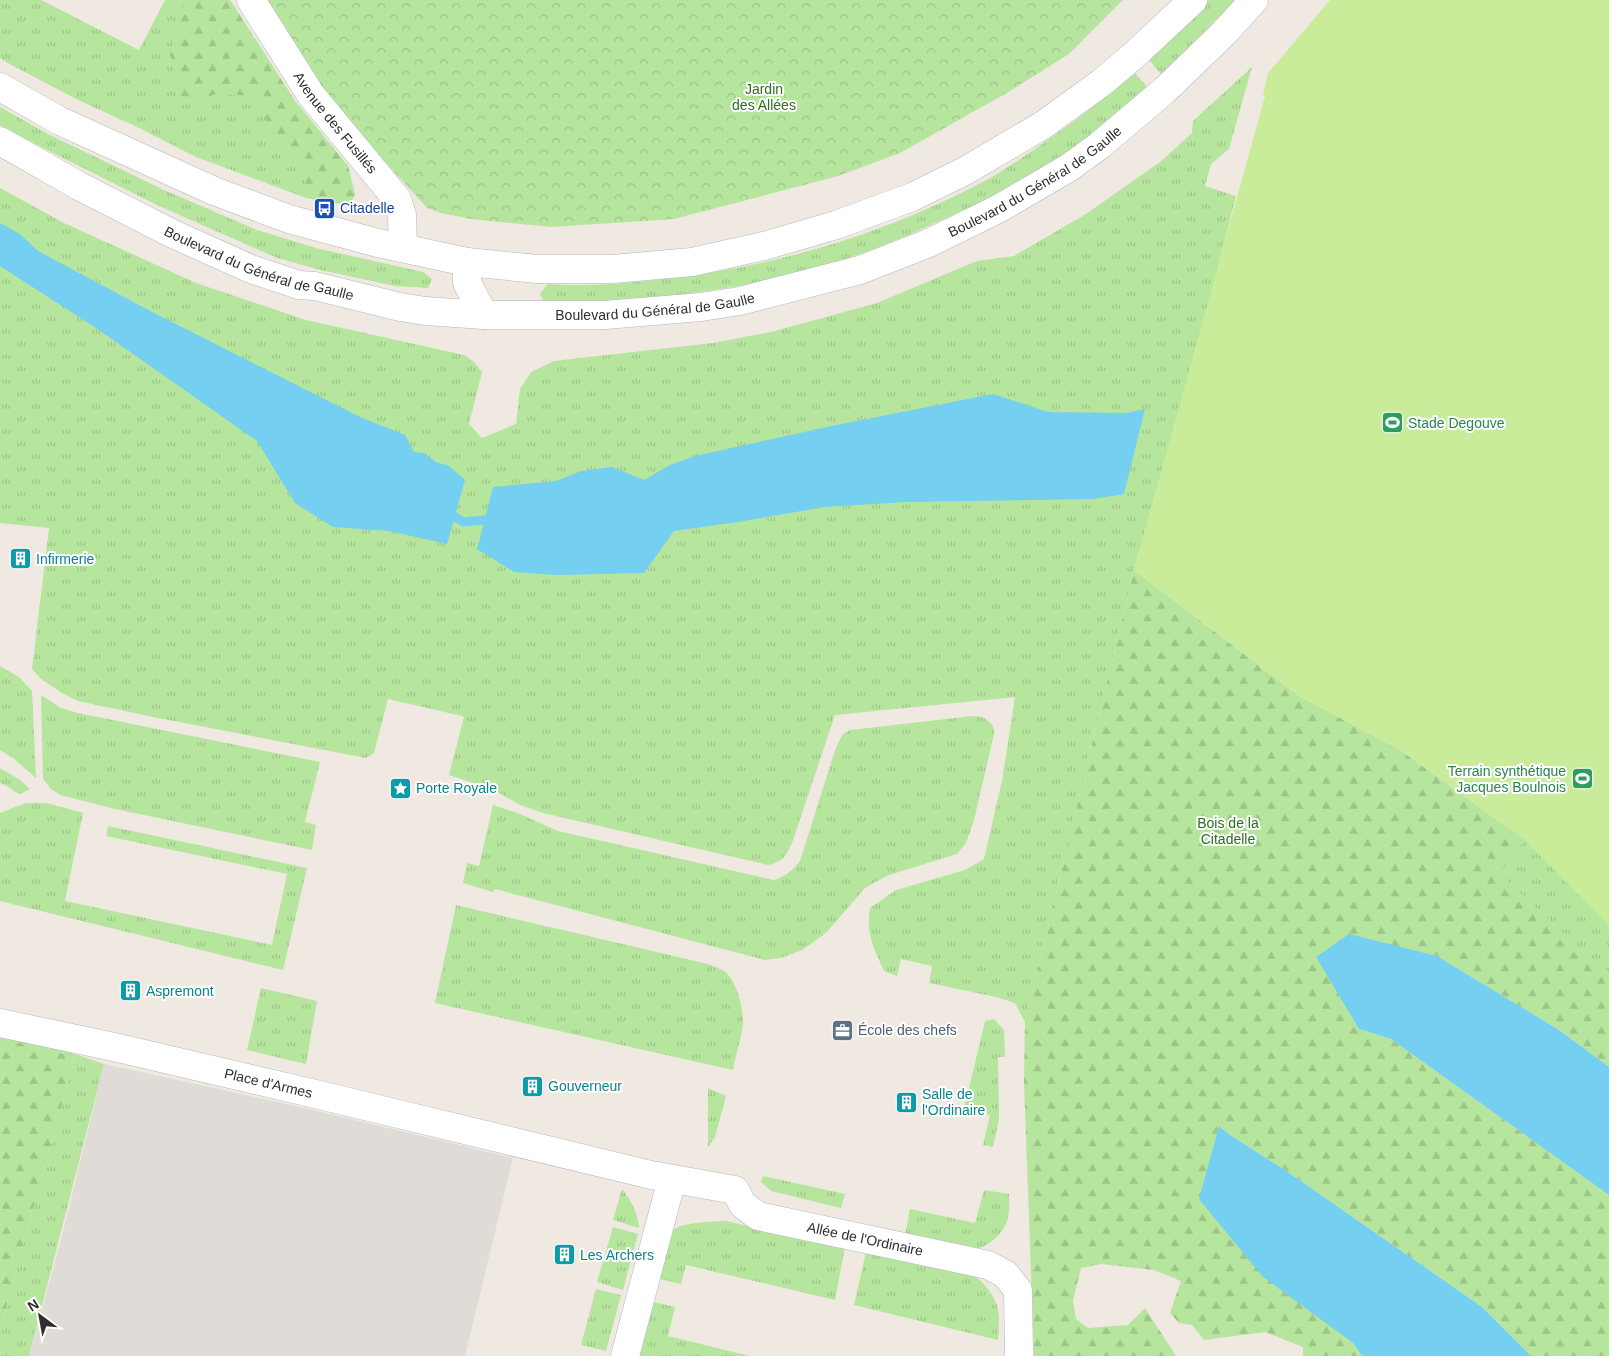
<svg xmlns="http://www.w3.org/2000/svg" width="1609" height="1356" font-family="Helvetica,sans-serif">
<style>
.grass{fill:url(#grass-tufts)}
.forest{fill:url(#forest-firs)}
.park{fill:url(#park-crowns)}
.pitch{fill:#c9ec9a}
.plaza{fill:#dfdcd8}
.water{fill:#75cff0}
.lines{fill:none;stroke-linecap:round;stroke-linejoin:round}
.stream{stroke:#75cff0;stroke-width:9}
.minor-casing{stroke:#b4b7c1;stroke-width:29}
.secondary-casing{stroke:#b4b7c1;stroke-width:29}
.minor{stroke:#fff;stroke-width:28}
.secondary{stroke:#fff;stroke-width:28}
.labels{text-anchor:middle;stroke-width:4;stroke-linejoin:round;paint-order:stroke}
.park-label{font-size:14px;fill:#2c6e1b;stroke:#fff}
.street-label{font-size:14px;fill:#2e2e2e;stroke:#fff}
.transit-label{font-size:14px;fill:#164399;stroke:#fff;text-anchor:start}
.leisure-label{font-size:14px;fill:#27864d;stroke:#fff;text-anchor:start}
.culture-label{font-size:14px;fill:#0d838f;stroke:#fff;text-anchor:start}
.service-label{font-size:14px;fill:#4e5e75;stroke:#fff;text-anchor:start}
</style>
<defs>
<pattern id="grass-tufts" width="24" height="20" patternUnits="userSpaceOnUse" patternTransform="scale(1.25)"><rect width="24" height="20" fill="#b6e59e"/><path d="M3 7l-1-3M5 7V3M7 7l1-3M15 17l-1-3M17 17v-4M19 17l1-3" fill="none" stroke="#9dc588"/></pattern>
<pattern id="forest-firs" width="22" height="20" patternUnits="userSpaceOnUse" patternTransform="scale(1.25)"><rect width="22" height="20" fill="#b6e59e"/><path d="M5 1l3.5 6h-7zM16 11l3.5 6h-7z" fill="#9dc588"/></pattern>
<pattern id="park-crowns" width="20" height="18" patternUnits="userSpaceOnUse" patternTransform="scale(1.25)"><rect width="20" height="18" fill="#b6e59e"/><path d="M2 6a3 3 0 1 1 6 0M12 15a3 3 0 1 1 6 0" fill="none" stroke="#9dc588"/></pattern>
</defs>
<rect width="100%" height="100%" fill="#efe9e1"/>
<g class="grass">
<path d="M0 0H41L139 50 165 0H230L295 101 348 166 355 195 349 205 306 198 196 157 135 126 76 99 4 61 0 58Z"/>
<path d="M1209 0H1236L1161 74 1149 60Z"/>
<path d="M1252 67 1229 149 1211 164 1205 186 1236 196 1210 299 1134 570 1025 1022 1015 1003 996 997 929 983 932 966 901 959 897 976 884 971C873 946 866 935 870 908L896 890 965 870 984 859 1002 781 1015 697 835 715 792 843C785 857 784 861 768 865L543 813 520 805 494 790 449 775 464 717 462 716 388 699 374 753 366 758 153 717 78 701 62 693 41 679 32 669 49 528 0 523V188L64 223 196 283 306 320 464 355 474 362 482 372 469 424 482 438 516 424 520 389 531 372 554 361 713 343 771 332 877 303 977 261 1014 256 1086 214 1160 162 1192 133 1193 121Z"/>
<path d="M1135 73 1147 87 1117 115 1072 149 1018 181 981 202 904 237 866 252 823 266 752 284 635 302 546 306 540 294 548 284C583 287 618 284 654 280 767 269 880 236 981 183 994 177 1005 168 1017 161 1058 134 1097 105 1135 73Z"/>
<path d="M0 107 48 134 164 190 257 230 316 248 423 272 432 279 428 288 395 286 321 270 277 258 155 204 15 134 0 125Z"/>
<path d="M0 666 19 677 32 691 36 778 13 758 0 750Z"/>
<path d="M41 695 61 708 78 713 320 762 305 822 316 825 312 850 115 809 60 795 51 789 43 779Z"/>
<path d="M973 716C984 716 995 722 994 734L974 820 966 843 957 854 886 876 865 888 826 933 802 950 781 958 765 960 495 889 493 892 463 883 467 863 479 866 493 805 520 814 558 831 774 880C786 876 792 871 800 861L835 750 842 735 850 730Z"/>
<path d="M1514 722 1609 908V976L1498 873 1525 840 1502 823Z"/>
<path d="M0 768 20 780 30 789 20 794C12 791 9 786 0 783Z"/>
<path d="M26 803H47L83 813 65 901 272 945 287 874 106 836 108 826 307 868 283 970 0 901V813Z"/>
<path d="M456 905 695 961C705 963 716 966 724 971 736 979 743 1007 743 1021 743 1034 735 1056 733 1070L435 1003Z"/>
<path d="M261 988 317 1001 306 1064 247 1050Z"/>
<path d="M994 1019 1004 1030 1005 1057H998L999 1119 993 1147 983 1145 990 1115 964 1109 985 1021Z"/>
<path d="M0 1034 75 1054 104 1064 29 1356H0V1330L75 1057 0 1038Z"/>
<path d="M708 1088 726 1096 715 1137 708 1147Z"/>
<path d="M763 1176 845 1194 841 1208 771 1191 761 1182Z"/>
<path d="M622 1189C631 1200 638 1214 639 1228L613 1220Z"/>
<path d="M984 1190 1009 1194C1009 1203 1010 1212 1007 1221 1002 1237 983 1251 966 1250 948 1249 923 1240 905 1236L910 1209 975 1223Z"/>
<path d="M726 1221 845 1247 835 1300 686 1265 681 1284 656 1278C658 1268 662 1245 667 1236 676 1221 710 1222 726 1221Z"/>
<path d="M613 1227 638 1234 623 1290 597 1282Z"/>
<path d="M866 1252 975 1276C998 1296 1001 1309 998 1340L854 1305Z"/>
<path d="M596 1289 621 1295 606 1351 581 1345Z"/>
<path d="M649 1301 675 1307 668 1336 750 1356H635Z"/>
</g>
<g class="forest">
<path d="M185 0H230L295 101 348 166 355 195 349 205 306 198 304 171 270 129 256 96 216 94 181 106 170 54Z"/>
<path d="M1134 570 1299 696 1400 750 1525 840 1499 873 1609 976V1067L1559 1030 1437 956 1395 946 1344 1002 1359 1029 1391 1039 1609 1195V1356H1531L1482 1307 1285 1170 1230 1135 1219 1126 1200 1199 1353 1343 1362 1356H1303V1347L1265 1332 1204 1340 1192 1325 1179 1323 1170 1313 1181 1281 1154 1270 1101 1264 1081 1268 1073 1301 1076 1319 1088 1328 1128 1325 1145 1308 1176 1356H1034L1024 1081 1025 1022Z"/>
<path d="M0 1038 75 1057 0 1330Z"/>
</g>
<path class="park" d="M263 0H1123L1069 54 1005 94 900 153 838 176 674 219 551 227 471 219 441 213 427 208 369 144 311 87Z"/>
<path class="pitch" d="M1330 0H1609V926L1525 840 1400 750 1299 696 1134 570 1265 96 1263 95 1268 73Z"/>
<path class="plaza" d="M104 1064 309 1109 513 1158 465 1356H29L61 1240Z"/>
<g class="water">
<path d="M0 223 20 234 38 251 154 313 360 417 405 435 414 452 424 453 436 462 449 466 465 480 447 544 389 531 333 527 295 503 257 441 96 328 0 266Z"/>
<path d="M993 394 1048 412 1127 413 1145 409 1124 494 1093 499 906 502 825 507 738 522 674 531 644 573 556 575 514 572 477 549 493 487 556 481 581 471 612 467 644 480 670 465 695 456 827 427Z"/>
<path d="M1349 934 1437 956 1559 1030 1609 1067V1195L1391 1039 1359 1029 1316 957Z"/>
<path d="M1219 1126 1230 1135 1285 1170 1482 1307 1531 1356H1362L1353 1343 1262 1276 1199 1199Z"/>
</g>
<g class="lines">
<path class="stream" d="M444 511 464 522 496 519"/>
<defs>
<g id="minor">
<path id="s1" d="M251 0 311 95 397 199 402 215 403 248"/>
<path d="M467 262V283L484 315"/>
<path id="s2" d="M0 1023 114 1047 328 1097 651 1175 735 1190 743 1205 758 1216 988 1265 1005 1274 1018 1290 1019 1356"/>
<path d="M625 1356 672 1179"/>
</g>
<g id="secondary">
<path d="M0 87 60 121 214 191 289 219 378 243 467 262 537 269H613L692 262 764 246 836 225 912 197 965 171 1043 125 1101 83 1133 56 1193 0"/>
<path id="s3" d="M0 141 79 186 173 234 251 269 299 285 315 286 400 307 425 311 484 315H605L701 307 740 301 860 270 929 243 1000 208 1070 167 1100 145 1165 90 1224 33 1254 0"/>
</g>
</defs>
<use href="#minor" class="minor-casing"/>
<use href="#secondary" class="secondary-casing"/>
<use href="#minor" class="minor"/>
<use href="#secondary" class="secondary"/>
</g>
<defs>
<symbol id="bus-square" viewBox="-11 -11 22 22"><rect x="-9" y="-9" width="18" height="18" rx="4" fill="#1a4fb4" stroke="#fff"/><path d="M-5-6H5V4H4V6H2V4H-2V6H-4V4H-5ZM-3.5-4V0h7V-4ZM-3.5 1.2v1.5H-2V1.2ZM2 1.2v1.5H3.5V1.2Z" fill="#fff"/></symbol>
<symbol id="stadium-square" viewBox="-11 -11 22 22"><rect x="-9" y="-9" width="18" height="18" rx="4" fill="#2e9e5b" stroke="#fff"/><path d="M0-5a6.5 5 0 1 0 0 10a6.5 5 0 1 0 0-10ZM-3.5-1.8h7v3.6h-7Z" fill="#fff"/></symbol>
<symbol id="building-square" viewBox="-11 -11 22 22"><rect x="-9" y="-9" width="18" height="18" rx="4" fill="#0f9aa8" stroke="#fff"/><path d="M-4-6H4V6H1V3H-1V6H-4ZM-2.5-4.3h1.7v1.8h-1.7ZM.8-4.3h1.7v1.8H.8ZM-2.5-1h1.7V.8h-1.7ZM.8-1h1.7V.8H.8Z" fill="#fff"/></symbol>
<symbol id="sight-square" viewBox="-11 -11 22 22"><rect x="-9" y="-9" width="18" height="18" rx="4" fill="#0f9aa8" stroke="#fff"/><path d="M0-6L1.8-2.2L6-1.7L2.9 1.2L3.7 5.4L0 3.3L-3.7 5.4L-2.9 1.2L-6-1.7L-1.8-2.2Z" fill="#fff"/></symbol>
<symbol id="office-square" viewBox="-11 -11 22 22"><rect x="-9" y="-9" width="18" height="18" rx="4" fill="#5c6f8a" stroke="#fff"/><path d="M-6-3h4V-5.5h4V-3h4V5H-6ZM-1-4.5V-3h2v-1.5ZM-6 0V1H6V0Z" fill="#fff"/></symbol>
</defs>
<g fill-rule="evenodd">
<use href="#bus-square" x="312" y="196" width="25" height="25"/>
<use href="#stadium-square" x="1380" y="410" width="25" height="25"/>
<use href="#building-square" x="8" y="546" width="25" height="25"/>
<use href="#stadium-square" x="1570" y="766" width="25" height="25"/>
<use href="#sight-square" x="388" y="776" width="25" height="25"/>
<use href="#building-square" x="118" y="978" width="25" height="25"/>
<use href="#office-square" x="830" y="1018" width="25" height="25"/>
<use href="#building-square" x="520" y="1074" width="25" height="25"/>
<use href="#building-square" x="894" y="1090" width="25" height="25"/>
<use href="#building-square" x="552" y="1242" width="25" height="25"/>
</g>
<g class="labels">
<g class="park-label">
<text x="764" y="94">Jardin<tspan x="764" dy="16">des Allées</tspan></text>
<text x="1228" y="828">Bois de la<tspan x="1228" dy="16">Citadelle</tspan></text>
</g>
<g class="street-label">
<text dy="5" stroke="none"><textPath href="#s1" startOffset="149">Avenue des Fusillés</textPath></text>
<text dy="5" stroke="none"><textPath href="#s3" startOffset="1098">Boulevard du Général de Gaulle</textPath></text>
<text dy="5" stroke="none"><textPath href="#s3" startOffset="288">Boulevard du Général de Gaulle</textPath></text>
<text dy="5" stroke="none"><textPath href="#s3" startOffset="692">Boulevard du Général de Gaulle</textPath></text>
<text dy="5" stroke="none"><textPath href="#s2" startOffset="275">Place d'Armes</textPath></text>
<text dy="5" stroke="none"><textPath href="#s2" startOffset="899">Allée de l'Ordinaire</textPath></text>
</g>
<g class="transit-label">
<text x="340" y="213">Citadelle</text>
</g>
<g class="leisure-label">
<text x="1408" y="428">Stade Degouve</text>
<text x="1566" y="776" text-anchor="end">Terrain synthétique<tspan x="1566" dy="16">Jacques Boulnois</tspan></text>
</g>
<g class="culture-label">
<text x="36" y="564">Infirmerie</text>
<text x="416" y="793">Porte Royale</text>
<text x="146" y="996">Aspremont</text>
<text x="548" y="1091">Gouverneur</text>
<text x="922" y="1099">Salle de<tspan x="922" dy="16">l'Ordinaire</tspan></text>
<text x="580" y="1260">Les Archers</text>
</g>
<g class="service-label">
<text x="858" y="1035">École des chefs</text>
</g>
</g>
<g transform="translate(40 1316) rotate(328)" stroke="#ffffff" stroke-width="4" paint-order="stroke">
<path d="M0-4L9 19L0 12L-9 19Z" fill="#2e2e2e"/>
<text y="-8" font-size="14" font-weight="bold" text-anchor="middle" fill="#2e2e2e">N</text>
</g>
</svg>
